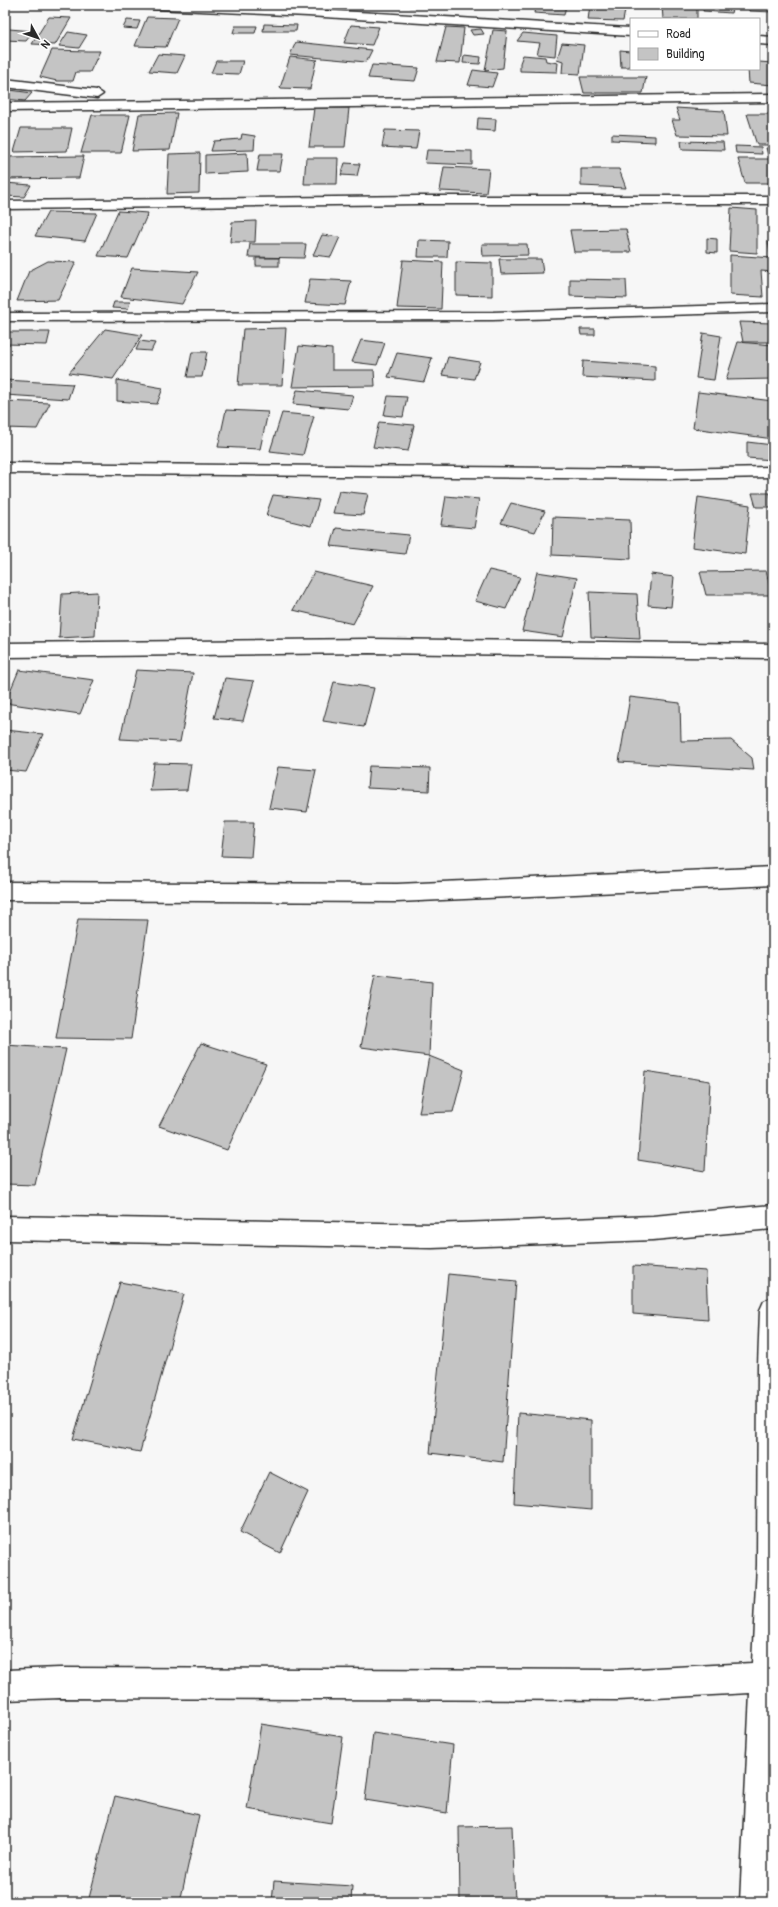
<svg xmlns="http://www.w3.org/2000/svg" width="778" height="1907" font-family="Pangolin,sans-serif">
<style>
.building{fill:#c4c4c4;stroke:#2b2b2b}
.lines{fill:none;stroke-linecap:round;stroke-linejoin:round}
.minor-casing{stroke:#2b2b2b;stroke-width:3}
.minor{fill:#fff;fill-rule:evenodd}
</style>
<rect width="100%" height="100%" fill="#f7f7f7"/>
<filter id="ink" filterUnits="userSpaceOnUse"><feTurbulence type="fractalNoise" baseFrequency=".025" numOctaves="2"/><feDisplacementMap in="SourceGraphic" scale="8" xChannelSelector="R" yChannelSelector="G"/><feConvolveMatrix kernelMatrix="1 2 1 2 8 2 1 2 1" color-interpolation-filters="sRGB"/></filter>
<g filter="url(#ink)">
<g class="building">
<path d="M409 5H442V8L409 7Z"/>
<path d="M536 5H566L564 15 534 13Z"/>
<path d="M590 5H626L623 21 588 20Z"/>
<path d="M662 5H697V19H663Z"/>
<path d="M704 5H733L731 13 703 11Z"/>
<path d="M749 5H773V12L749 11Z"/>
<path d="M49 17 71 18 55 45 32 44Z"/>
<path d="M147 17 178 18 166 47 135 46Z"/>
<path d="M127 20 140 21 137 29 123 28Z"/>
<path d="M264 24 297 25 296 31H263Z"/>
<path d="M351 25 379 27 372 45 344 43Z"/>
<path d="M235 26H257L255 33H233Z"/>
<path d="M446 27 464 28 460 63 437 62Z"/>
<path d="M9 29 34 31 26 41 5 40V34Z"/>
<path d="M481 29 484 34 473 35 470 30Z"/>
<path d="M493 30 507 31 503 68 485 70Z"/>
<path d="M68 32 87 35 79 48 59 46Z"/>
<path d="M523 33 557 36 555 56 537 54 540 43 517 41Z"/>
<path d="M296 42 372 50 366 62 290 55Z"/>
<path d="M562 43 584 45 580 74 562 73 563 61 557 59Z"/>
<path d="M52 50 88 51H100L90 72H76L73 81H57L40 77Z"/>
<path d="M620 50 630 51V67H621Z"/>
<path d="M158 54 185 56 177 73 149 71Z"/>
<path d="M464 55 481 57 480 64 463 63Z"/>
<path d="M523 55 545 57 546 61 558 63 557 72 520 71V63Z"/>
<path d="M290 57 318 60 316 61 310 89 280 88Z"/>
<path d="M216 61H243L239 74 211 73Z"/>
<path d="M759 62 773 63V85L749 83 748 69H759Z"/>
<path d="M372 65 419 68 415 81 368 78Z"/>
<path d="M473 70 497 73 492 87 468 85Z"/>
<path d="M580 77H646L643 93H584Z"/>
<path d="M10 90 32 93 25 101 5 99V96Z"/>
<path d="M314 108H349L345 147H309Z"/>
<path d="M676 108 724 111 727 136 677 135 672 120H680Z"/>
<path d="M177 113 170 150 132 151 139 114Z"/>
<path d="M747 114H773V145H757Z"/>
<path d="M92 115H130L121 153H81Z"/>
<path d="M478 118 496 119 495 131 477 130Z"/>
<path d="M21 128H72L67 151 14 152Z"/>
<path d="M385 130 419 131 416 149 382 147Z"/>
<path d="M242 134 255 136 254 150 211 151 214 141 241 139Z"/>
<path d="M612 134 655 136V142L612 140Z"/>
<path d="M681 141 723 142 724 150 682 149Z"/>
<path d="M735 146 761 147 762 154 736 153Z"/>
<path d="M766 148H773V155H768Z"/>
<path d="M427 150 472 151V165L425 163Z"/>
<path d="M200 153 199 193 167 194 169 154Z"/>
<path d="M247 153 248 172 205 174V155Z"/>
<path d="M260 154H283L280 171H257Z"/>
<path d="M84 156 79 178 5 179V157Z"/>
<path d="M306 158H338L337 184H304Z"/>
<path d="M738 159H771L773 183H745Z"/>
<path d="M345 163 360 164 357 176 341 175Z"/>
<path d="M444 167 489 169 486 193 440 191Z"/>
<path d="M581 169H619L626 188 581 186Z"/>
<path d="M5 183 31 185 24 197 5 196Z"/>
<path d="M731 208 757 210V253L729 251Z"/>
<path d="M118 211 148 213 128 258 98 256Z"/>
<path d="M48 212 97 213 85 241 35 236Z"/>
<path d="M256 221 255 242H230L232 222Z"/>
<path d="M626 229 631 252H574L570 230Z"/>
<path d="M322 235 340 237 331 257 313 255Z"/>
<path d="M707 238 717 239V253L707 252Z"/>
<path d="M419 240 448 241 447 257H418Z"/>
<path d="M768 242 773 243V253H770Z"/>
<path d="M250 244H306L304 258 248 257Z"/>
<path d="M482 244H527L528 255 483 256Z"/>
<path d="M730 255 773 258V272L761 271 763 297 730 295Z"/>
<rect x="256" y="258" width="23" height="8"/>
<path d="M499 259H541L543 273 501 274Z"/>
<path d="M403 260 443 262 441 309 397 308Z"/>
<path d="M48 261 76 262 58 300 17 301 29 271Z"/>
<path d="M456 262 492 263V296L456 295Z"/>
<path d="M132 268 198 272 182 304 121 297Z"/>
<path d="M310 279 351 281 345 305 305 303Z"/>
<path d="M570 279 626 280 627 298 570 296Z"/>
<path d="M114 302H130L128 309 112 308Z"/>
<path d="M739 322 773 323V342H743Z"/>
<path d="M286 328 282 385H238L243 329Z"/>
<path d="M105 329 142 335 113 379 69 373Z"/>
<path d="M580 329H595V335H581Z"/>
<path d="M6 332H50L47 345 5 344Z"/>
<path d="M703 333 721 336 714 380 696 378Z"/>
<path d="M361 340 385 343 377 365 352 362Z"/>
<path d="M140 341 155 343 151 351 136 350Z"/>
<path d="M738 342 773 345 772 379 726 380Z"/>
<path d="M299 346 332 349V370H374L375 386 292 387Z"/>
<path d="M192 352H207L202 377H187Z"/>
<path d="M397 353 432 358 424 382 388 377Z"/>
<path d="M448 357 480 362 474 379 442 375Z"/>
<path d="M583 361 655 366V381L582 377Z"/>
<path d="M5 380 73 384 68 399 5 395Z"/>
<path d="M117 380 163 388 157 404 117 401Z"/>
<path d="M297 390 353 395 349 409 293 404Z"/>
<path d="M698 392 773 401V439L693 428Z"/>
<path d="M388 396 407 397 403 417 384 415Z"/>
<path d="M5 401 50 403 37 429 5 428Z"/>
<path d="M226 410 268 412 260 449 218 447Z"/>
<path d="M282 413 314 416 303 455 270 451Z"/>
<path d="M379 422 414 425 408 451 373 447Z"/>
<path d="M747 442 773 445V460L747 458Z"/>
<path d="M339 491 368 494 363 515 333 513Z"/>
<path d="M752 493H770L773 507H756Z"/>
<path d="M273 495 319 500 311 526 266 515Z"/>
<path d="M446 496 479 499 474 528 441 525Z"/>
<path d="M698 497 750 505 745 554 692 547Z"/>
<path d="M511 503 545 511 535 532 501 523Z"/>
<path d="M553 517 630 520 631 559 552 555Z"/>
<path d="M336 528 409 535 405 554 331 546Z"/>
<path d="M489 570 520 577 506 609 475 601Z"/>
<path d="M766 571 772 595H706L700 572Z"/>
<path d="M314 572 373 586 353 624 293 610Z"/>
<path d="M537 572 577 578 563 637 522 631Z"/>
<path d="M651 574 674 577 671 607 648 605Z"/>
<path d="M97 592 95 636 59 638 62 594Z"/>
<path d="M589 592 637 594 640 639 591 637Z"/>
<path d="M19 670 94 680 80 714 5 703Z"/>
<path d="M136 670 193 673 180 742 120 739Z"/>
<path d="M225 678 254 681 243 721 214 718Z"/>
<path d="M334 682 374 688 364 727 323 721Z"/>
<path d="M630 697 680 703 681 741 731 740 752 758 754 770 619 762Z"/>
<path d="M5 730 43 734 26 772 5 770Z"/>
<path d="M154 763 191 764 187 790 150 791Z"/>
<path d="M369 766 430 768 429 791 367 788Z"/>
<path d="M278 767 316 770 307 812 269 808Z"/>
<path d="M225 822H254L251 857 221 856Z"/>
<path d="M78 919 148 920 131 1039 56 1038Z"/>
<path d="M375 975 432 982 429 1056 361 1047Z"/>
<path d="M201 1043 266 1064 227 1150 159 1126Z"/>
<path d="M5 1045 66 1049 35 1185 5 1184Z"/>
<path d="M429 1056 464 1070 453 1112 419 1113Z"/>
<path d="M645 1071 710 1081 705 1171 638 1160Z"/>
<path d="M633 1266 706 1271 708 1320 633 1314Z"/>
<path d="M448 1274 516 1281 503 1462 430 1453Z"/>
<path d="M120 1282 184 1294 140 1452 73 1439Z"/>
<path d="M518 1413 591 1420V1510L514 1503Z"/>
<path d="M269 1472 308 1492 280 1553 240 1532Z"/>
<path d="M261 1724 343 1737 331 1823 247 1809Z"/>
<path d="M373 1733 453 1745 447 1813 365 1800Z"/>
<path d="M115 1796 199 1815 180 1902H88Z"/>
<path d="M512 1826 515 1902H460L459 1827Z"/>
<path d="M274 1881 352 1886 351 1902H272Z"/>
</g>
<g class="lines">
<defs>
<g id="minor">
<path d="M127 5C295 5 463 19 631 28V36L308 16 133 8Z"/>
<path d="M759 36 773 37V45L759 44Z"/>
<path d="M5 79 97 90 103 94 97 98 5 87Z"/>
<path d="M773 94V102L5 111V103Z"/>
<path d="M419 196H773V204H419L5 209V201Z"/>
<path d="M773 304V312L493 320 5 321V313L493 312Z"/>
<path d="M5 463 668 469 773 467V477L668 479 5 473Z"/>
<path d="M369 639 773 644V658L369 653 5 657V643Z"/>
<path d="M773 867V885L397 902 5 900V882L397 884Z"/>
<path d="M773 1205V1229L653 1240 432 1248 5 1240V1216L432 1224 653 1216Z"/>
<path d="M773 1297 772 1902H740L750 1693 618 1700 60 1698 5 1700V1670L60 1668 618 1670 752 1663 757 1565 758 1366 760 1310 764 1301Z"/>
</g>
</defs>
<use href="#minor" class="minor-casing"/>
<use href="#minor" class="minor"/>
</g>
</g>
<rect width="778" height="1907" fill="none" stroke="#fff" stroke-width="20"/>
<rect x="10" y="10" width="758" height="1887" fill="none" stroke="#2b2b2b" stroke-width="1.5" filter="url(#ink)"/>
<rect x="630" y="18" width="130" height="52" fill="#ffffff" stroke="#aaaaaa"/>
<rect x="638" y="31" width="20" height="6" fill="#ffffff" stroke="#aaaaaa"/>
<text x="666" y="38" font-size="12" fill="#2b2b2b">Road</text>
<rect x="638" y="48" width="20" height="12" fill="#c4c4c4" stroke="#aaaaaa"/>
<text x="666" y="58" font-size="12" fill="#2b2b2b">Building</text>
<g transform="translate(38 38) rotate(130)" stroke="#ffffff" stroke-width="3" paint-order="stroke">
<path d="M0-3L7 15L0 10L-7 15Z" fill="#2b2b2b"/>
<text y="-6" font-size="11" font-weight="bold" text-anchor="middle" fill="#2b2b2b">N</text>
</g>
</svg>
